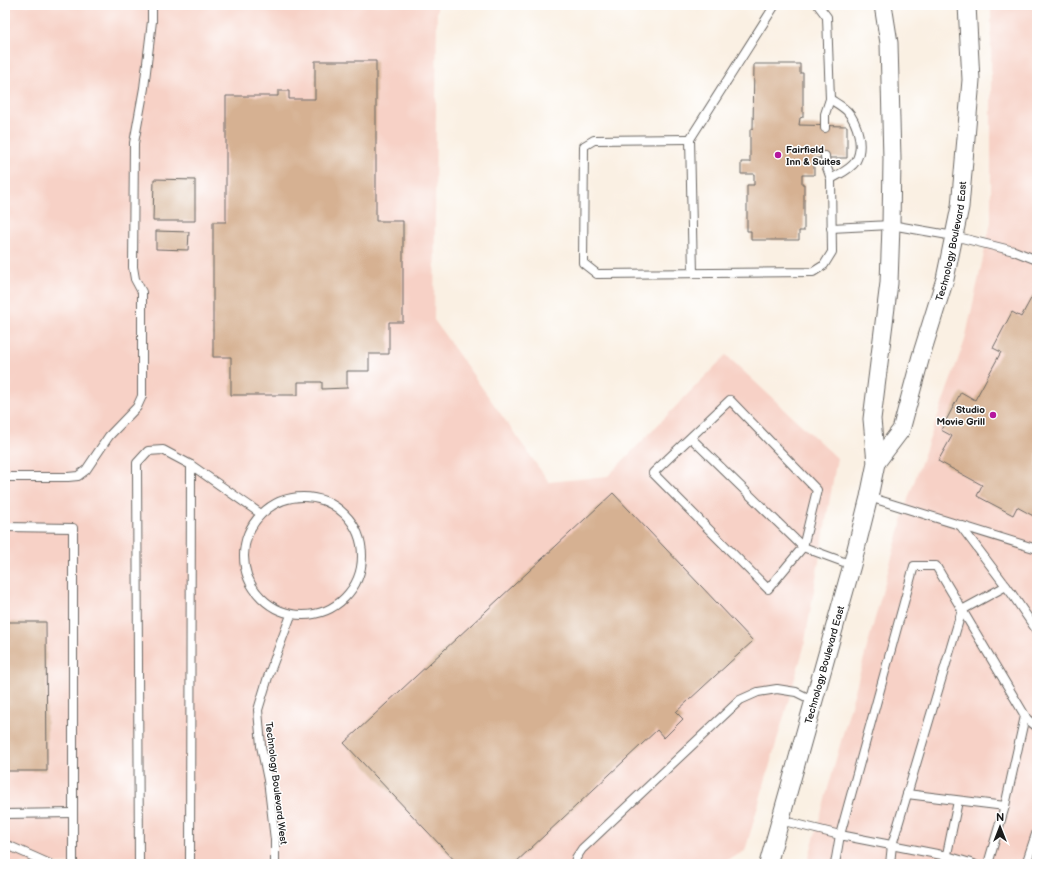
<svg xmlns="http://www.w3.org/2000/svg" width="1042" height="869" font-family="'Balsamiq Sans',sans-serif">
<style>
.built{fill:#f7d1c6}
.building{fill:#d6b192}
.lines{fill:none;stroke-linecap:round;stroke-linejoin:round}
.service-casing{stroke:#6a6662;stroke-width:10}
.minor-casing{stroke:#6a6662;stroke-width:19}
.service{stroke:#fff;stroke-width:8}
.minor{stroke:#fff;stroke-width:17}
.poi-dot{fill:#b5179e;stroke:#fff;stroke-width:1.5}
.labels{text-anchor:middle;stroke-width:3;stroke-linejoin:round;paint-order:stroke}
.poi-label{font-size:10px;font-weight:bold;fill:#1c1c1c;stroke:#fff;text-anchor:start}
.street-label{font-size:10px;fill:#1c1c1c;stroke:#fff}
</style>
<rect width="100%" height="100%" fill="#fff"/>
<filter id="ink" filterUnits="userSpaceOnUse"><feTurbulence type="fractalNoise" baseFrequency=".025" numOctaves="2"/><feDisplacementMap in="SourceGraphic" scale="8" xChannelSelector="R" yChannelSelector="G"/><feConvolveMatrix kernelMatrix="1 2 1 2 8 2 1 2 1" color-interpolation-filters="sRGB"/></filter>
<filter id="wash" filterUnits="userSpaceOnUse"><feTurbulence type="fractalNoise" baseFrequency=".012" numOctaves="4" result="noise"/><feDisplacementMap in="SourceGraphic" scale="16" xChannelSelector="R" yChannelSelector="G"/><feGaussianBlur stdDeviation="0.9" result="paint"/><feColorMatrix in="noise" values="0 0 0 0 0 0 0 0 0 0 0 0 0 0 0 0 0 1.4 0 .05"/><feComposite in="paint" operator="in"/></filter>
<g filter="url(#wash)">
<rect width="100%" height="100%" fill="#faf0e3"/>
<g class="built">
<path d="M5 5H437L434 320 549 482 608 476 726 355 837 458 804 647 745 851 720 864H5Z"/>
<path d="M991 5H1037V864H807L908 499 965 340 991 222Z"/>
</g>
<g id="blocks">
<g class="building">
<path d="M315 61H376V221H403V322H389V354H369V371H347V388L322 389V382H298V395H231V357H213V222H226V96H278V91H289V99H315Z"/>
<path d="M754 64H800V73H803V117L800 118 799 125 847 126V158H814V175H802V184H804V231H799V240H751V231H747V185H754V174H741V162H750V129H753Z"/>
<path d="M154 179 195 180V221H153Z"/>
<path d="M156 231 189 232 188 250 156 249Z"/>
<path d="M1034 293 1037 294V518L1017 507 1013 515 977 496 982 485 938 461 952 436 941 430 961 392 975 400 1001 352 993 348 1012 312 1021 317Z"/>
<path d="M613 493 753 641 676 712 683 719 664 738 657 730 514 864H458L344 743Z"/>
<path d="M5 622H46L47 771H5Z"/>
</g>
</g>
</g>
<g filter="url(#ink)">
<use href="#blocks" fill-opacity="0" stroke="#6a6662" stroke-width="1"/>
<g class="lines">
<defs>
<g id="service">
<path d="M825 128V114L830 99"/>
<path d="M690 139 594 140 584 146 583 263 597 274 813 272 824 265 832 252 831 179C839 174 850 170 856 161 864 147 858 123 847 111 842 106 836 103 830 99L827 17 818 5"/>
<path d="M825 156 826 165 831 179"/>
<path d="M831 228 891 225 954 236 1014 251 1037 260"/>
<path d="M693 273 690 139 775 5"/>
<path d="M730 400 817 490 803 547 768 589 653 473Z"/>
<path d="M691 438 803 547 852 565"/>
<path d="M5 477H68L78 476 86 470 109 436 137 407 142 396V292L135 279 133 267 134 143 144 88 152 21V5"/>
<circle cx="303" cy="556" r="59"/>
<path d="M869 497 1037 549"/>
<path d="M960 525 1012 594 1037 631"/>
<path d="M5 527 73 528V864"/>
<path d="M907 794 1005 806"/>
<path d="M5 814 73 813"/>
<path d="M780 820 840 835 914 566H936L1027 719 1037 727"/>
<path d="M5 844 50 864"/>
<path d="M139 864 137 463 148 451 163 450 191 465 261 514"/>
<path d="M190 864 191 465"/>
<path d="M275 864V840L268 780 261 746 258 710 268 677 291 615"/>
<path d="M575 864 576 858 582 849 740 700 758 692 777 689 796 692 814 701"/>
<path d="M835 864 840 835 947 856 974 864"/>
<path d="M890 864 892 845 962 610 1006 586"/>
<path d="M945 864 958 801"/>
<path d="M988 864 1005 806 1025 716"/>
<path d="M1026 864 1037 831"/>
</g>
<g id="minor">
<path id="s1" d="M876 463 901 430 921 356 945 279 960 207 971 80 967 5"/>
<path id="s2" d="M768 864 852 565 869 497 876 463 872 419 889 283 891 225 892 159 889 43 883 5"/>
</g>
</defs>
<use href="#service" class="service-casing"/>
<use href="#minor" class="minor-casing"/>
<use href="#service" class="service"/>
<use href="#minor" class="minor"/>
</g>
</g>
<g class="poi-dot">
<circle cx="778" cy="155" r="4"/>
<circle cx="993" cy="415" r="4"/>
</g>
<g class="labels">
<g class="poi-label">
<text x="786" y="153">Fairfield<tspan x="786" dy="12">Inn &amp; Suites</tspan></text>
<text x="985" y="413" text-anchor="end">Studio<tspan x="985" dy="12">Movie Grill</tspan></text>
</g>
<g class="street-label">
<text dy="4" stroke="none"><textPath href="#s1" startOffset="237">Technology Boulevard East</textPath></text>
<text dy="4" stroke="none"><textPath href="#s2" startOffset="207">Technology Boulevard East</textPath></text>
<text transform="translate(277 783) rotate(83)" y="4">Technology Boulevard West</text>
</g>
</g>
<rect width="1042" height="869" fill="none" stroke="#fff" stroke-width="20"/>
<g transform="translate(1000 827)" stroke="#ffffff" stroke-width="3" paint-order="stroke">
<path d="M0-3L7 15L0 10L-7 15Z" fill="#1c1c1c"/>
<text y="-6" font-size="11" font-weight="bold" text-anchor="middle" fill="#1c1c1c">N</text>
</g>
</svg>
